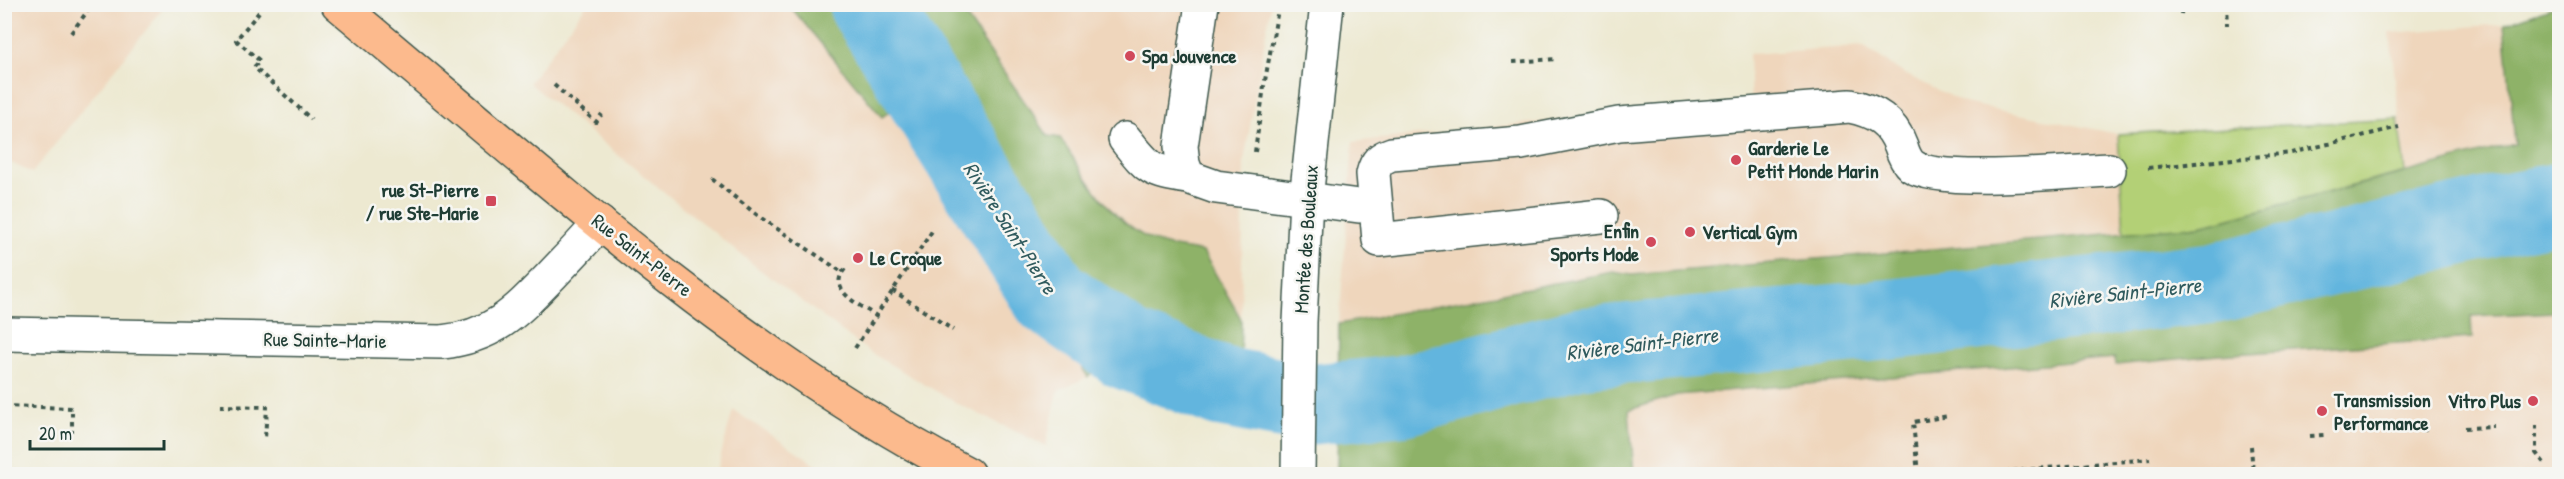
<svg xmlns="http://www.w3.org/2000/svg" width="2564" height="479" font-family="'Patrick Hand',sans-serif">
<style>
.built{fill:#efd6bc}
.green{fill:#b3d076;stroke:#698655;stroke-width:1.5}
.forest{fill:#8eb267;stroke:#56784e;stroke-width:1.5}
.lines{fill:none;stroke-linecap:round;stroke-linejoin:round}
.river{stroke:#62b5de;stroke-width:81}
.minor-casing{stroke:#3e574c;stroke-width:36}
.major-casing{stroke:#3e574c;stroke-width:36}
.path{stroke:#3e574c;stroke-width:4;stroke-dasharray:4.5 4.5;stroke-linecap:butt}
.minor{stroke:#fff;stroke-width:33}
.major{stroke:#fcba8d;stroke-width:33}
.poi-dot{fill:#d1495b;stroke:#f6f6f2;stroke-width:2}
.labels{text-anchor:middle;stroke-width:5;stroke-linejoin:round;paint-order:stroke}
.poi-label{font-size:20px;font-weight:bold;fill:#1f3d34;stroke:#f6f6f2;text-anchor:start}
.street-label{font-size:20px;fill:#1f3d34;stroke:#f6f6f2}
.water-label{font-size:21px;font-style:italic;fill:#305b5e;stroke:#f6f6f2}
</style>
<rect width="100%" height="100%" fill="#f6f6f2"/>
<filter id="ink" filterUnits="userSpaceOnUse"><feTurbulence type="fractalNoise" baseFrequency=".0167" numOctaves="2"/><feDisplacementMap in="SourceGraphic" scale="12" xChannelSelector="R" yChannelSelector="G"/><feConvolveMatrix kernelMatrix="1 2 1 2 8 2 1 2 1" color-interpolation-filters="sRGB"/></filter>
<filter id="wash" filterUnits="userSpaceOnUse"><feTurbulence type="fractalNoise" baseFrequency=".008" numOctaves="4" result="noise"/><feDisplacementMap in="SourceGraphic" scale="24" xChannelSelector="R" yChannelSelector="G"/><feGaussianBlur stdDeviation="1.35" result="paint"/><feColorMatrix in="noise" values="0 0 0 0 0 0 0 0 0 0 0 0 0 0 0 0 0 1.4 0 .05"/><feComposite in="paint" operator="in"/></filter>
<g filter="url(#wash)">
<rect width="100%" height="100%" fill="#ede9d1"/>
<g class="built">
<path d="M5 4 166 5 32 173 5 160Z"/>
<path d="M586 5H789L882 116 906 100 1088 377 1058 391 1046 446 958 404 871 353 759 269 529 83Z"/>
<path d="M958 5H1271L1244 161 1241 319 1203 252 1163 244 1136 232 1105 205 1060 138 1048 136Z"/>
<path d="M2504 24 2515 144 2405 172 2390 33Z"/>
<path d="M1863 46 1903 73 1964 103 2118 134 2124 233 1632 275 1613 272 1339 324 1353 142 1520 124 1751 104 1749 54Z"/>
<path d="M2555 278H2559V474H1634L1629 409 1678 395 2115 358 2117 365 2218 355 2472 337 2470 316 2556 312Z"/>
<path d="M733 410 827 471 833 474H716Z"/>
</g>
<path class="green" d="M2398 119 2405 172 2200 226 2124 233 2118 134Z"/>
<g class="forest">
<path d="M789 5H958L1048 136 1060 138C1087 178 1112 227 1162 244 1175 248 1190 249 1203 252L1241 319 1240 378 1222 376 1135 342 1088 377 906 100 882 117Z"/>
<path d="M2559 5 2560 278 2555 279 2556 312 2471 316 2472 338 2218 355 2116 365 2115 358 1677 395 1629 410 1634 474H1337L1339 324 1613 272 1632 275 2200 226 2515 144 2504 24Z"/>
</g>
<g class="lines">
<path class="river" d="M869 4 1052 297 1126 349 1222 387 1313 404 1401 396 1580 348 1895 319 2214 283 2517 211 2560 203"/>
</g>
</g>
<g filter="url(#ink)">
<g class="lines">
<defs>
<g id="minor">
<path d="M1202 4 1181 146 1183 164 1188 177 1216 187 1359 206 1375 204"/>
<path d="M1125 139C1149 169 1149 171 1188 177"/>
<path d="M1601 216 1379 240 1373 174C1376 162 1380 158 1392 154L1521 143 1619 124 1850 106C1875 111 1892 121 1901 146 1903 153 1906 161 1912 166 1939 185 2069 172 2109 170"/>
<path d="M4 334 442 342C494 336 515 313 550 277 567 259 584 242 600 223"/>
<path d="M1298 474 1300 322 1306 199 1327 4"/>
</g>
<path id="major" d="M338 4C539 171 735 353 968 474"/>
</defs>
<use href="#minor" class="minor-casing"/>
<use href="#major" class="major-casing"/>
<g class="path">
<path d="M2226 4 2227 25"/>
<path d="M259 12 236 40 260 61 254 67 311 119"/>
<path d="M2181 14 2182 4"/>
<path d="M71 33 93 4"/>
<path d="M1513 62 1556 59"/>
<path d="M554 85 596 122 602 114"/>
<path d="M1255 152 1264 86 1279 4"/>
<path d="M2148 168 2291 153 2399 127"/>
<path d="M712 179 761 218 842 272"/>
<path d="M845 269C826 290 861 306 875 315"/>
<path d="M892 290 953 330"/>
<path d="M855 348 934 228"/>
<path d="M4 406 72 408V432"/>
<path d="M220 406 267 407 265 439"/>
<path d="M2536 425V453L2545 464"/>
<path d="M2465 428 2494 427"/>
<path d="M2413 430H2430"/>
<path d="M2310 436 2324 435"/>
<path d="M2251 446 2253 474"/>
<path d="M1918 474 1913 422 1949 416"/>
<path d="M1977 474 2150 459"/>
</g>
<use href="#minor" class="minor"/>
<use href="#major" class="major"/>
</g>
</g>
<g class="poi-dot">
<circle cx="1130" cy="56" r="6"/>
<circle cx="1736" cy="160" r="6"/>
<rect x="485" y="195" width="12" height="12" rx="3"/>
<circle cx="1690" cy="232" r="6"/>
<circle cx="1651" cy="242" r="6"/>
<circle cx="858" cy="258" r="6"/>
<circle cx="2533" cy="401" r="6"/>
<circle cx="2322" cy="411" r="6"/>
</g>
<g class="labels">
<g class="poi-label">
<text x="1142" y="63">Spa Jouvence</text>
<text x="1748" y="155">Garderie Le<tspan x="1748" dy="23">Petit Monde Marin</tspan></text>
<text x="479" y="197" text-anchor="end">rue St-Pierre<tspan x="479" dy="23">/ rue Ste-Marie</tspan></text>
<text x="1639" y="238" text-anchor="end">Enfin<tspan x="1639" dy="23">Sports Mode</tspan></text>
<text x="1702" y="239">Vertical Gym</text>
<text x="870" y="265">Le Croque</text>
<text x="2334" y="407">Transmission<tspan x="2334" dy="23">Performance</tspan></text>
<text x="2521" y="408" text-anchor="end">Vitro Plus</text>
</g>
<g class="street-label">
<text transform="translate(1306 239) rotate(-86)" y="7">Montée des Bouleaux</text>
<text transform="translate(642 255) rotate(38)" y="7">Rue Saint-Pierre</text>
<text transform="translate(325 340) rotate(1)" y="7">Rue Sainte-Marie</text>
</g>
<g class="water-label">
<text transform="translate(1010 228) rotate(57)" y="7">Rivière Saint-Pierre</text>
<text transform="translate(2125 293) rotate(-6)" y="7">Rivière Saint-Pierre</text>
<text transform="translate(1642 344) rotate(-7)" y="7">Rivière Saint-Pierre</text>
</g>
</g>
<rect width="2564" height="479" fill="none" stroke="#f6f6f2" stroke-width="24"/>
<path d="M30 440v9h134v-9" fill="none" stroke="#1f3d34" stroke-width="3"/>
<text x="39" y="440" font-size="18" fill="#1f3d34" stroke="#f6f6f2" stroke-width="4.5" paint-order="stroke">20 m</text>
</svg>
